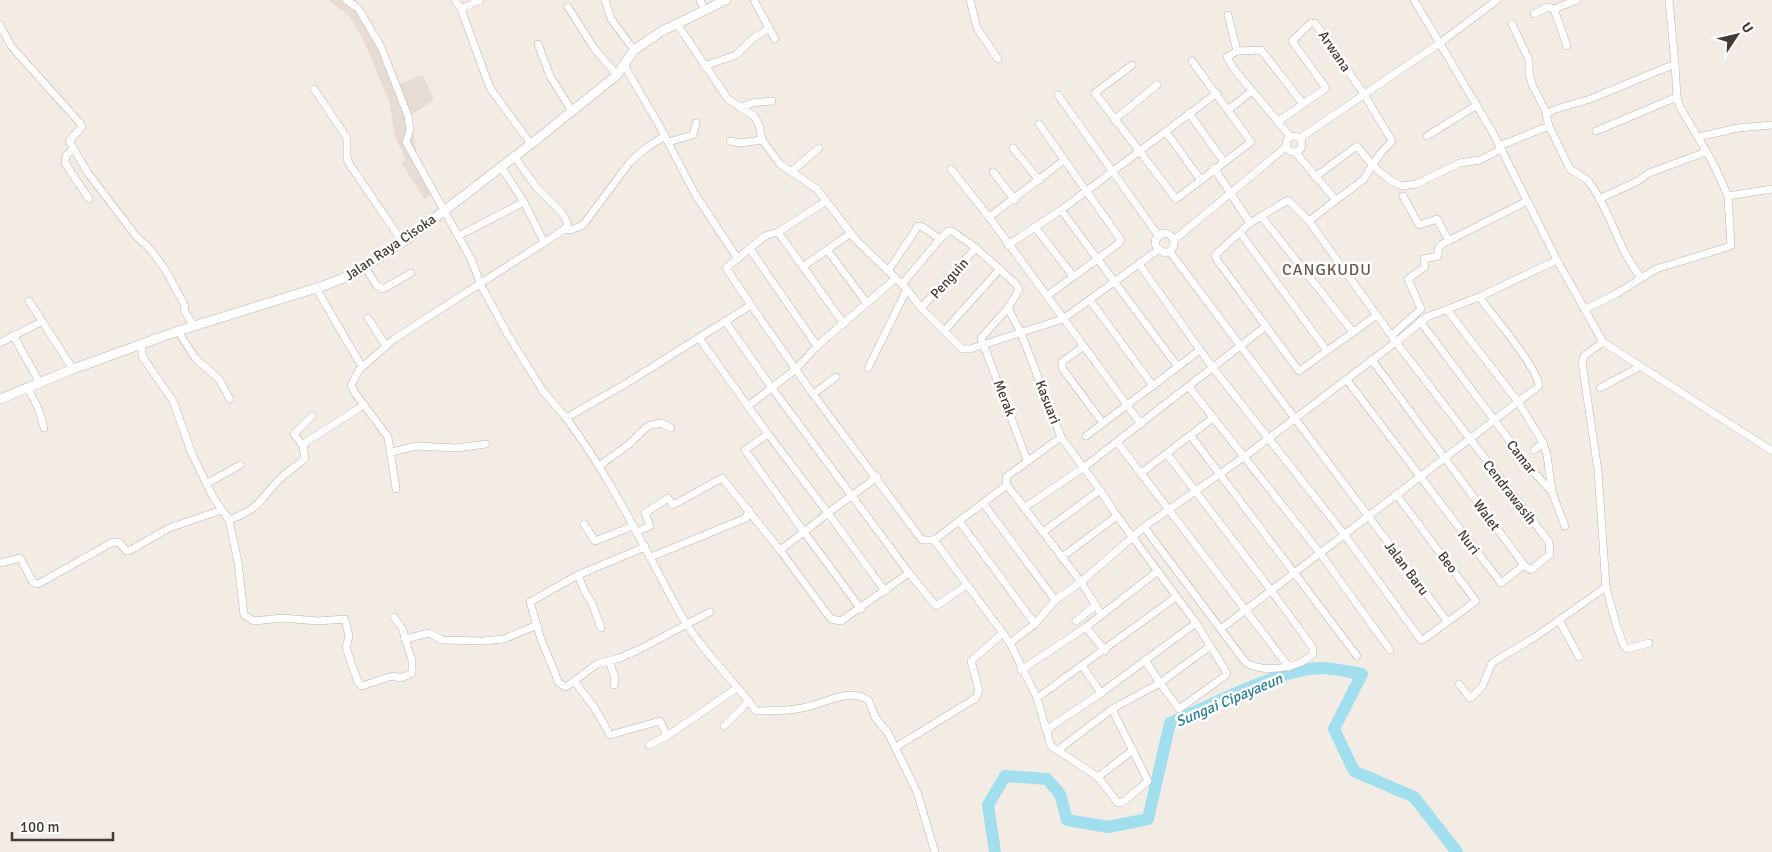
<svg xmlns="http://www.w3.org/2000/svg" width="1772" height="852" font-family="Signika,sans-serif">
<style>
.residential{fill:#e6dcd3}
.lines{fill:none;stroke-linecap:round;stroke-linejoin:round}
.river{stroke:#a1dfef;stroke-width:12}
.minor-casing{stroke:#c1b4ab;stroke-width:8}
.tertiary-casing{stroke:#c1b4ab;stroke-width:10}
.minor{stroke:#fff;stroke-width:7}
.tertiary{stroke:#fff;stroke-width:9}
.labels{text-anchor:middle;stroke-width:5;stroke-linejoin:round;paint-order:stroke}
.street-label{font-size:14px;fill:#453b35;stroke:#fff}
.water-label{font-size:15px;font-style:italic;fill:#2a7f97;stroke:#fff}
.quarter-label{font-size:16px;letter-spacing:1px;fill:#67574c;stroke:#fff}
</style>
<rect width="100%" height="100%" fill="#f2ece5"/>
<path class="residential" d="M328 0H356L400 84 423 75 434 100 411 115 417 157 435 193 424 199 401 162 406 161 395 136 389 101 362 37 350 17Z"/>
<g class="lines">
<path class="river" d="M995 852 988 805 1005 776 1047 779 1060 794 1067 820 1108 827 1148 819 1170 723C1211 705 1277 670 1321 668 1334 668 1349 672 1362 674L1334 729 1354 771 1414 797 1457 852"/>
<defs>
<g id="minor">
<path d="M346 0 358 8 381 47 408 116 410 130 406 142 471 259 481 285 508 335 543 391 566 418 627 383 751 305 813 394 922 540H934L1010 643 1035 624 1055 600 1081 582 1144 527 1244 457 1396 342 1427 317 1479 297 1557 260"/>
<path d="M455 0 461 9 490 88 531 144"/>
<path d="M605 0 611 19 634 50"/>
<path d="M700 0 705 11"/>
<path d="M754 0 775 39"/>
<path d="M970 0 977 28 998 59"/>
<path d="M1414 0 1493 133 1557 260 1603 342 1772 451"/>
<path d="M568 7 594 48 617 75"/>
<path d="M461 9 480 0"/>
<path d="M1554 9 1567 46"/>
<path d="M1534 14 1548 7 1554 9 1577 0"/>
<path d="M1228 15 1237 51"/>
<path d="M677 24 728 99 754 116 759 125 762 140 780 164 817 189 856 240 907 289 921 308 962 349H970L1063 319 1158 250"/>
<path d="M1512 24 1529 60V73L1532 84 1547 114"/>
<path d="M0 25 11 46 81 124 82 127 69 141 88 173 136 236 152 251 166 271 184 304 185 312 194 326"/>
<path d="M538 44 550 76 572 111"/>
<path d="M624 65 659 125 695 194 738 259"/>
<path d="M1132 65 1095 93 1176 199 1251 142 1192 61"/>
<path d="M704 66 736 55 752 39 769 28"/>
<path d="M314 89 347 138V159L350 165 402 241"/>
<path d="M1058 95 1158 235"/>
<path d="M740 108 752 103 772 101"/>
<path d="M1229 109 1252 91"/>
<path d="M1189 113 1224 162"/>
<path d="M1114 120 1157 85"/>
<path d="M1277 122 1326 88 1292 41 1311 23H1315L1364 94 1392 141 1380 154 1363 180 1336 200"/>
<path d="M1039 124 1121 240 1118 244 1047 296"/>
<path d="M1596 131 1677 97"/>
<path d="M1166 132 1200 179"/>
<circle cx="1294" cy="144" r="8"/>
<path d="M1290 136 1234 69 1227 57 1237 51 1261 50 1303 104"/>
<path d="M1427 136 1477 105"/>
<path d="M1698 137 1738 128 1772 125"/>
<path d="M1300 138 1440 43 1497 0"/>
<path d="M730 141 740 143 762 140"/>
<path d="M668 142 693 135 696 123"/>
<path d="M1499 146 1549 126"/>
<path d="M1013 148 1039 180"/>
<path d="M72 149 66 156 65 163 89 199"/>
<path d="M1295 152 1336 200 1309 221 1396 342 1549 542 1550 554 1531 570 1524 565 1372 360"/>
<path d="M501 167 524 202 544 242"/>
<path d="M1214 168 1250 223"/>
<path d="M951 169 989 217 1141 424"/>
<path d="M791 172 819 148"/>
<path d="M993 172 1015 200"/>
<path d="M1315 177 1357 146 1372 165 1390 180 1402 186 1416 184 1460 163 1480 160 1501 149"/>
<path d="M1403 196 1419 225 1437 219 1449 241"/>
<path d="M1728 196 1772 189"/>
<path d="M1599 199 1638 181 1649 173 1706 152"/>
<path d="M1061 210 1178 367"/>
<path d="M1261 216 1353 332"/>
<path d="M989 217 1063 161"/>
<path d="M1309 221 1288 200 1250 223 1215 255 1217 260 1299 371 1377 315"/>
<path d="M1035 227 1073 276"/>
<path d="M565 229 571 230 583 225 630 162 646 148 665 136"/>
<path d="M778 232 844 324"/>
<path d="M1241 234 1327 351"/>
<path d="M458 236 524 202"/>
<path d="M1174 240 1169 234 1163 233 1155 240 1156 247 1165 253C1172 251 1175 247 1174 240L1286 147"/>
<path d="M1008 245 1061 210 1217 93"/>
<path d="M750 249 817 346"/>
<path d="M828 251 866 302"/>
<path d="M1170 252 1447 621"/>
<path d="M1139 264 1213 368 1344 534 1421 640 1424 639 1476 601 1396 494"/>
<path d="M804 266 851 233"/>
<path d="M365 267 377 286 383 289 411 273"/>
<path d="M888 271 918 226 923 227 940 239 948 231H952L976 248 1017 285 1019 290 1008 308 1021 333 1061 437 1100 490 1117 516 1196 623 1227 673 1225 676 1179 709 1160 683 1112 709 1148 781 1123 802 1118 803 1098 777 1051 746 1037 698 1010 643"/>
<path d="M1641 278C1617 248 1611 211 1589 182 1583 175 1576 174 1570 169L1549 126 1546 115 1553 110 1590 99 1675 64 1669 0"/>
<path d="M902 284 940 239"/>
<path d="M316 288 362 367"/>
<path d="M1090 300 1153 386"/>
<path d="M29 301 73 369"/>
<path d="M751 305 726 268 765 236 778 232 825 202"/>
<path d="M921 308 976 248"/>
<path d="M1008 308 981 338 1027 460"/>
<path d="M1585 309 1616 294 1656 269 1731 246 1728 196 1713 163 1680 107 1677 97 1675 64"/>
<path d="M1447 310 1519 403 1543 443 1547 455 1552 492 1565 526"/>
<path d="M368 318 386 346"/>
<path d="M725 321 772 388 909 573"/>
<path d="M1420 321 1531 469 1552 492"/>
<path d="M178 331 195 358 219 379 230 399"/>
<path d="M944 331 1000 269"/>
<path d="M13 335 40 383"/>
<path d="M1392 335 1421 309 1408 279 1425 267 1424 259 1438 256V249L1442 244 1527 201"/>
<path d="M699 338 768 434 745 450 804 532 780 550 831 619 841 621 909 573 936 606 967 585"/>
<path d="M0 343 41 322"/>
<path d="M142 344V356L173 401 192 454 213 497 229 520 238 562 244 615 254 621 282 618 318 621 345 619 349 636 346 648 358 682 362 686 392 676 401 678 412 673V660L405 639"/>
<path d="M1084 346 1062 362V368L1103 423"/>
<path d="M868 368 907 289"/>
<path d="M1347 380 1501 583 1524 565"/>
<path d="M1189 387 1320 553 1390 650"/>
<path d="M28 388 39 410 44 428"/>
<path d="M1600 388 1639 367"/>
<path d="M813 394 836 377"/>
<path d="M748 406 796 369 817 346 896 278"/>
<path d="M566 418C612 479 644 548 681 615 701 650 732 678 756 711 772 711 787 711 802 708 823 705 849 686 869 701L875 717 888 733 917 792 935 852"/>
<path d="M768 434 828 513 804 532 861 609"/>
<path d="M1086 436 1200 350"/>
<path d="M1191 436 1357 656"/>
<path d="M1117 442 1289 667"/>
<path d="M303 446 294 434 312 416"/>
<path d="M1534 450 1543 443"/>
<path d="M392 452 416 446 457 448 486 444"/>
<path d="M599 466 628 445 648 426 661 423 671 428"/>
<path d="M1141 473 1213 418"/>
<path d="M877 477 828 513 885 591"/>
<path d="M208 483 240 465"/>
<path d="M1007 485 1081 582 1101 614"/>
<path d="M396 489 388 437 355 393 351 385 359 370 394 339 565 229 568 224 562 213 537 188 514 156"/>
<path d="M983 503 1055 600"/>
<path d="M1024 508 1083 468 1266 326"/>
<path d="M229 520C264 507 259 498 283 476 290 469 299 465 305 458L303 448 306 442 364 405"/>
<path d="M959 521 1035 624"/>
<path d="M584 524 595 541 633 526"/>
<path d="M1144 527 1246 663C1264 673 1298 669 1313 654V648L1271 590 1167 454"/>
<path d="M636 532 650 526 645 513 668 498 673 505 722 478 780 550"/>
<path d="M1043 532 1100 490"/>
<path d="M934 540 1007 485 1006 477 1061 437"/>
<path d="M651 557 746 518 749 510"/>
<path d="M1062 557 1117 516"/>
<path d="M0 563 20 558 33 582 38 584 113 542 120 543 126 551H129L169 528 222 510"/>
<path d="M578 575 645 547"/>
<path d="M1606 587 1616 624 1624 646 1627 649 1649 643"/>
<path d="M394 617 403 630 405 639 429 633 443 640 483 641 504 639 537 625"/>
<path d="M1559 620 1579 657"/>
<path d="M1076 621 1096 605"/>
<path d="M1086 627 1105 651"/>
<path d="M601 628 592 603 585 592 578 575 530 602 541 639 559 683 566 687 597 664 620 658 640 649 710 612"/>
<path d="M1222 628 1539 386C1538 368 1492 314 1479 297"/>
<path d="M1145 660 1160 683 1209 647"/>
<path d="M609 661 615 678 614 685"/>
<path d="M1083 667 1101 693"/>
<path d="M1021 670 1086 627 1158 571"/>
<path d="M574 681 594 707 610 735 660 721 667 736"/>
<path d="M1459 684 1470 698 1472 697 1482 687 1492 663 1535 637 1606 587 1598 471 1582 362 1584 356 1603 342"/>
<path d="M1037 698 1176 597"/>
<path d="M724 726 749 701"/>
<path d="M1046 730 1101 693 1196 623"/>
<path d="M649 745 667 736 737 688"/>
<path d="M896 747 976 698 979 690 971 661 1003 633"/>
<path d="M1058 750 1112 709"/>
<path d="M1098 777 1133 750"/>
</g>
<path id="tertiary" d="M0 399 73 369 178 331 326 285 356 273 410 237 531 144 617 75 634 50 662 31 726 0"/>
</defs>
<use href="#minor" class="minor-casing"/>
<use href="#tertiary" class="tertiary-casing"/>
<use href="#minor" class="minor"/>
<use href="#tertiary" class="tertiary"/>
</g>
<g class="labels">
<g class="street-label">
<text transform="translate(1335 51) rotate(56)" y="5">Arwana</text>
<text transform="translate(390 247) rotate(-34)" y="5">Jalan Raya Cisoka</text>
<text transform="translate(949 278) rotate(-48)" y="5">Penguin</text>
<text transform="translate(1005 398) rotate(69)" y="5">Merak</text>
<text transform="translate(1048 402) rotate(69)" y="5">Kasuari</text>
<text transform="translate(1522 457) rotate(52)" y="5">Camar</text>
<text transform="translate(1510 492) rotate(52)" y="5">Cendrawasih</text>
<text transform="translate(1487 515) rotate(54)" y="5">Walet</text>
<text transform="translate(1469 542) rotate(53)" y="5">Nuri</text>
<text transform="translate(1448 562) rotate(53)" y="5">Beo</text>
<text transform="translate(1407 568) rotate(53)" y="5">Jalan Baru</text>
</g>
<g class="water-label">
<text transform="translate(1229 700) rotate(-23)" y="5">Sungai Cipayaeun</text>
</g>
<g class="quarter-label">
<text x="1327" y="275">CANGKUDU</text>
</g>
</g>
<g transform="translate(1737 35) rotate(55)" stroke="#ffffff" stroke-width="4" paint-order="stroke">
<path d="M0-4L9 19L0 12L-9 19Z" fill="#453b35"/>
<text y="-8" font-size="14" font-weight="bold" text-anchor="middle" fill="#453b35">U</text>
</g>
<path d="M12 832v8h101v-8" fill="none" stroke="#453b35" stroke-width="2.5"/>
<text x="20" y="832" font-size="15" fill="#453b35" stroke="#ffffff" stroke-width="4" paint-order="stroke">100 m</text>
</svg>
